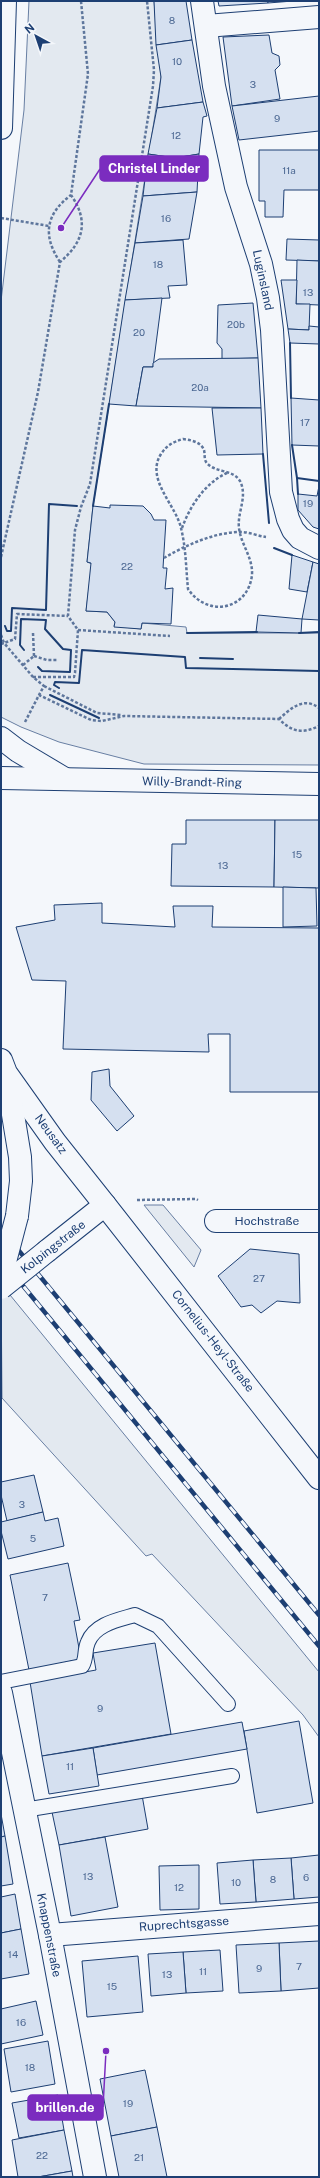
<svg xmlns="http://www.w3.org/2000/svg" width="320" height="2178" font-family="'Public Sans',sans-serif">
<style>
.green{fill:#e3e9f0;stroke:#687fa3}
.building{fill:#d5e0f0;stroke:#1d3f73}
.lines{fill:none;stroke-linecap:round;stroke-linejoin:round}
.service-casing{stroke:#1d3f73;stroke-width:16}
.minor-casing{stroke:#1d3f73;stroke-width:24}
.tertiary-casing{stroke:#1d3f73;stroke-width:24}
.secondary-casing{stroke:#1d3f73;stroke-width:24}
.path{stroke:#5e769c;stroke-width:2.5;stroke-dasharray:3 2;stroke-linecap:butt}
.service{stroke:#f4f7fb;stroke-width:14}
.minor{stroke:#f4f7fb;stroke-width:22}
.tertiary{stroke:#f4f7fb;stroke-width:22}
.secondary{stroke:#f4f7fb;stroke-width:22}
.rail-casing{stroke:#1d3f73;stroke-width:4.5}
.rail{stroke:#f4f7fb;stroke-width:3;stroke-dasharray:9;stroke-linecap:butt}
.tertiary-bridge-casing{stroke:#1d3f73;stroke-width:24;stroke-linecap:butt}
.secondary-bridge-casing{stroke:#1d3f73;stroke-width:24;stroke-linecap:butt}
.tertiary-bridge{stroke:#f4f7fb;stroke-width:22}
.secondary-bridge{stroke:#f4f7fb;stroke-width:22}
.wall{stroke:#1d3f73;stroke-width:2}
.labels{text-anchor:middle;stroke-width:3;stroke-linejoin:round;paint-order:stroke}
.number-label{font-size:10px;fill:#4b6792}
.street-label{font-size:12px;fill:#1d3f73;stroke:#f4f7fb}
.leader{fill:none;stroke:#7b2cbf;stroke-width:1.5}
.callout-dot{fill:#7b2cbf;stroke:#f4f7fb;stroke-width:1.5}
.callout{fill:#7b2cbf;stroke:#7b2cbf;stroke-width:1.5}
.callout-label{font-size:13px;text-anchor:middle;font-weight:bold;fill:#fff}
</style>
<rect width="100%" height="100%" fill="#f4f7fb"/>
<g class="green">
<path d="M29 1H154L161 77 93 506 87 562 92 564 86 611 107 612 115 622 114 626 141 629 142 623 186 627 187 633H319V765L144 764 59 742 21 727 1 717V301L24 110Z"/>
<path d="M144 1205H163L201 1250 194 1267Z"/>
<path d="M1 1284 319 1672V1737L303 1715 152 1554 146 1556 2 1398Z"/>
</g>
<g class="building">
<path d="M154 1H186L192 40 156 45Z"/>
<path d="M218 1H268V3L219 6Z"/>
<path d="M268 1H293L268 3Z"/>
<path d="M269 35 272 53 279 56 280 65 275 70 280 99 232 106 223 37Z"/>
<path d="M192 40 203 102 157 108 161 77 156 45Z"/>
<path d="M319 96V131L239 140 232 106Z"/>
<path d="M203 102 207 116 203 117 199 154 175 158 148 154 157 108Z"/>
<path d="M259 150H319V190H284L283 217H265V201H259Z"/>
<path d="M148 154 175 158 199 154 197 192 143 196Z"/>
<path d="M197 192 189 239 135 243 143 196Z"/>
<path d="M287 239 319 240V261L286 260Z"/>
<path d="M183 240 187 285 168 286 170 298 125 300 135 243Z"/>
<path d="M297 260 319 261V305L296 304Z"/>
<path d="M281 280H297L296 304H310L309 330 288 329Z"/>
<path d="M162 298 153 367H143L136 406 109 404 125 300Z"/>
<path d="M253 303 258 358 222 359V349L217 343 218 305Z"/>
<path d="M309 326 319 327V344L290 343 288 329 309 330Z"/>
<path d="M258 358 261 408 136 406 143 367H153V363L159 359Z"/>
<path d="M291 398 319 400V446L292 445Z"/>
<path d="M212 408H261L263 454 217 455Z"/>
<path d="M319 486V529L313 527 298 510V494L317 496Z"/>
<path d="M110 505 143 506 151 514 154 520H166L163 568H167L165 589 173 588 171 624 142 623 141 629 114 627 115 622 107 612 86 611 91 563 87 562 93 506 110 508Z"/>
<path d="M292 555 313 562 307 592 289 589Z"/>
<path d="M313 562 319 564V620L302 619Z"/>
<path d="M258 615 302 619 301 633 256 632Z"/>
<path d="M186 820H275L274 887 171 886 172 844H186Z"/>
<path d="M275 820H319V888L274 887Z"/>
<path d="M283 887 316 888 317 926 283 927Z"/>
<path d="M102 903V923L175 927 173 906H213L212 927 319 928V1092H230V1034H208L209 1052 63 1049 66 981 32 980 16 927 55 920 54 905Z"/>
<path d="M109 1069 110 1086 134 1116 117 1131 91 1100 92 1072Z"/>
<path d="M250 1249 299 1254 300 1303 277 1301 261 1313 252 1305 241 1307 218 1276Z"/>
<path d="M34 1475 43 1512 7 1521 1 1495V1482Z"/>
<path d="M43 1512 45 1521 58 1518 64 1546 8 1559 1 1531V1522Z"/>
<path d="M68 1563 80 1620 74 1621 81 1659 29 1670 10 1575Z"/>
<path d="M155 1643 171 1734 42 1756 30 1682 96 1670 93 1653Z"/>
<path d="M299 1721 313 1803 257 1813 244 1731Z"/>
<path d="M242 1722 247 1749 97 1775 93 1748Z"/>
<path d="M93 1748 99 1786 49 1794 42 1756Z"/>
<path d="M142 1795 148 1829 59 1845 52 1812Z"/>
<path d="M1 1814 5 1836 1 1837Z"/>
<path d="M5 1836 13 1884 1 1886V1837Z"/>
<path d="M105 1837 118 1907 71 1916 59 1845Z"/>
<path d="M319 1855V1897L294 1899 291 1858Z"/>
<path d="M291 1858 294 1899 256 1902 253 1860Z"/>
<path d="M253 1860 256 1902 220 1904 217 1863Z"/>
<path d="M199 1865V1909L160 1910 159 1866Z"/>
<path d="M15 1894 21 1929 1 1933V1897Z"/>
<path d="M21 1929 29 1974 1 1979V1933Z"/>
<path d="M319 1941V1988L281 1991 279 1943Z"/>
<path d="M279 1943 281 1991 239 1993 236 1945Z"/>
<path d="M220 1950 223 1991 186 1993 183 1952Z"/>
<path d="M183 1952 186 1993 151 1996 148 1954Z"/>
<path d="M138 1956 143 2012 87 2017 82 1961Z"/>
<path d="M36 2001 43 2035 1 2044V2009Z"/>
<path d="M48 2041 55 2084 11 2092 4 2049Z"/>
<path d="M145 2070 157 2127 111 2136 100 2079Z"/>
<path d="M58 2095 64 2130 19 2138 12 2103Z"/>
<path d="M157 2127 167 2177H119L111 2136Z"/>
<path d="M64 2130 72 2171 38 2177H18L12 2140Z"/>
<path d="M72 2171 73 2177H38Z"/>
</g>
<g class="lines">
<defs>
<g id="service">
<path d="M1 1682 82 1666C87 1658 84 1651 88 1642 95 1624 118 1620 135 1615L158 1626 228 1704"/>
<path d="M24 1810 232 1776"/>
</g>
<g id="minor">
<path d="M202 1 214 86 236 187 261 264 268 298 272 330 281 492 288 519 293 530 300 538 319 548"/>
<path d="M206 26 319 17"/>
<path d="M216 1221H319"/>
<path d="M1 1693 50 1935 95 2177"/>
<path d="M50 1935 319 1914"/>
</g>
<g id="tertiary">
<path d="M1 128 5 1"/>
<path d="M1 738 18 751 65 779"/>
<path d="M1 778 319 784"/>
<path d="M1 1060 6 1073 55 1142 105 1205"/>
<path d="M7 1078 20 1157 21 1181 17 1216"/>
</g>
<path id="secondary" d="M47 1251 105 1205 319 1478"/>
</defs>
<use href="#service" class="service-casing"/>
<use href="#minor" class="minor-casing"/>
<use href="#tertiary" class="tertiary-casing"/>
<use href="#secondary" class="secondary-casing"/>
<g class="path">
<path d="M1 218 49 226"/>
<path d="M60 262C42 235 46 214 71 195"/>
<path d="M183 439C191 440 201 442 204 450 205 454 204 458 206 462 214 473 233 469 240 481 248 497 237 512 239 528 241 545 253 557 252 575 248 610 208 618 188 589 186 569 186 548 181 528 176 505 145 479 161 454 167 445 173 442 183 439Z"/>
<path d="M182 528C190 506 205 483 227 473"/>
<path d="M1 557 38 392 60 262C84 242 89 221 71 195L88 74 81 1"/>
<path d="M164 558C186 545 215 532 241 532 249 532 258 536 266 537"/>
<path d="M78 630 170 636"/>
<path d="M33 633 34 656"/>
<path d="M1 635 4 643 15 639 17 614 68 616"/>
<path d="M1 644 4 643 33 677 44 686 39 695"/>
<path d="M34 656 47 660H58"/>
<path d="M23 665 34 656"/>
<path d="M33 677H74L75 673 78 630 68 616 75 530 81 507 90 484 153 86 154 70 147 1"/>
<path d="M44 686 97 713 122 715"/>
<path d="M279 719C290 709 304 696 319 708"/>
<path d="M25 722 39 695 91 720 102 721 124 716 279 719C292 732 302 734 319 726"/>
<path d="M137 1200 196 1199 198 1200"/>
</g>
<use href="#service" class="service"/>
<use href="#minor" class="minor"/>
<use href="#tertiary" class="tertiary"/>
<use href="#secondary" class="secondary"/>
<defs>
<g id="rail">
<path d="M1 1229 319 1615"/>
<path d="M1 1259 319 1646"/>
</g>
</defs>
<use href="#rail" class="rail-casing"/>
<use href="#rail" class="rail"/>
<defs>
<path id="tertiary-bridge" d="M1 1277 17 1216"/>
<path id="secondary-bridge" d="M1 1288 47 1251"/>
</defs>
<use href="#tertiary-bridge" class="tertiary-bridge-casing"/>
<use href="#secondary-bridge" class="secondary-bridge-casing"/>
<use href="#tertiary-bridge" class="tertiary-bridge"/>
<use href="#secondary-bridge" class="secondary-bridge"/>
<g class="wall">
<path d="M290 343 291 398"/>
<path d="M292 445 297 478"/>
<path d="M263 454 269 523"/>
<path d="M298 494 297 478 319 481"/>
<path d="M93 506 109 404"/>
<path d="M274 548 292 555"/>
<path d="M5 626 7 631H11L12 608 46 610 49 504 77 506"/>
<path d="M187 633 257 632"/>
<path d="M299 633 319 632"/>
<path d="M24 650 20 645 21 619 46 620 45 629 63 649 71 650 70 672 42 671 38 667"/>
<path d="M200 658 233 659"/>
<path d="M59 688 54 685 55 682 79 683 82 650 185 657 186 668 319 671"/>
<path d="M50 695 99 718"/>
</g>
</g>
<g class="labels">
<g class="number-label">
<text x="172" y="24">8</text>
<text x="177" y="65">10</text>
<text x="253" y="88">3</text>
<text x="277" y="122">9</text>
<text x="176" y="139">12</text>
<text x="289" y="174">11a</text>
<text x="166" y="222">16</text>
<text x="158" y="268">18</text>
<text x="308" y="296">13</text>
<text x="236" y="328">20b</text>
<text x="139" y="336">20</text>
<text x="200" y="391">20a</text>
<text x="305" y="426">17</text>
<text x="308" y="507">19</text>
<text x="127" y="570">22</text>
<text x="297" y="858">15</text>
<text x="223" y="869">13</text>
<text x="259" y="1282">27</text>
<text x="22" y="1508">3</text>
<text x="33" y="1542">5</text>
<text x="45" y="1601">7</text>
<text x="100" y="1712">9</text>
<text x="70" y="1770">11</text>
<text x="88" y="1880">13</text>
<text x="306" y="1881">6</text>
<text x="273" y="1883">8</text>
<text x="236" y="1886">10</text>
<text x="179" y="1891">12</text>
<text x="13" y="1958">14</text>
<text x="299" y="1970">7</text>
<text x="259" y="1972">9</text>
<text x="203" y="1975">11</text>
<text x="167" y="1978">13</text>
<text x="112" y="1990">15</text>
<text x="21" y="2026">16</text>
<text x="30" y="2071">18</text>
<text x="128" y="2107">19</text>
<text x="42" y="2159">22</text>
<text x="139" y="2161">21</text>
</g>
<g class="street-label">
<text transform="translate(263 280) rotate(78)" y="4">Luginsland</text>
<text transform="translate(192 782) rotate(1)" y="4">Willy-Brandt-Ring</text>
<text transform="translate(51 1134) rotate(54)" y="4">Neusatz</text>
<text x="267" y="1225">Hochstraße</text>
<text transform="translate(53 1247) rotate(-38)" y="4">Kolpingstraße</text>
<text transform="translate(213 1341) rotate(52)" y="4">Cornelius-Heyl-Straße</text>
<text transform="translate(184 1924) rotate(-4)" y="4">Ruprechtsgasse</text>
<text transform="translate(49 1935) rotate(79)" y="4">Knappenstraße</text>
</g>
</g>
<path class="leader" d="M61 228L100 169M106 2051L103 2107"/>
<g class="callout-dot">
<circle cx="61" cy="228" r="4"/>
<circle cx="106" cy="2051" r="4"/>
</g>
<g class="callout">
<rect x="100" y="156" width="108" height="25" rx="4"/>
<rect x="28" y="2095" width="75" height="25" rx="4"/>
</g>
<g class="callout-label">
<text x="154" y="173">Christel Linder</text>
<text x="65" y="2112">brillen.de</text>
</g>
<rect width="320" height="2178" fill="none" stroke="#1d3f73" stroke-width="4"/>
<g transform="translate(36 36) rotate(320)" stroke="#f4f7fb" stroke-width="3" paint-order="stroke">
<path d="M0-3L7 15L0 10L-7 15Z" fill="#1d3f73"/>
<text y="-6" font-size="11" font-weight="bold" text-anchor="middle" fill="#1d3f73">N</text>
</g>
</svg>
